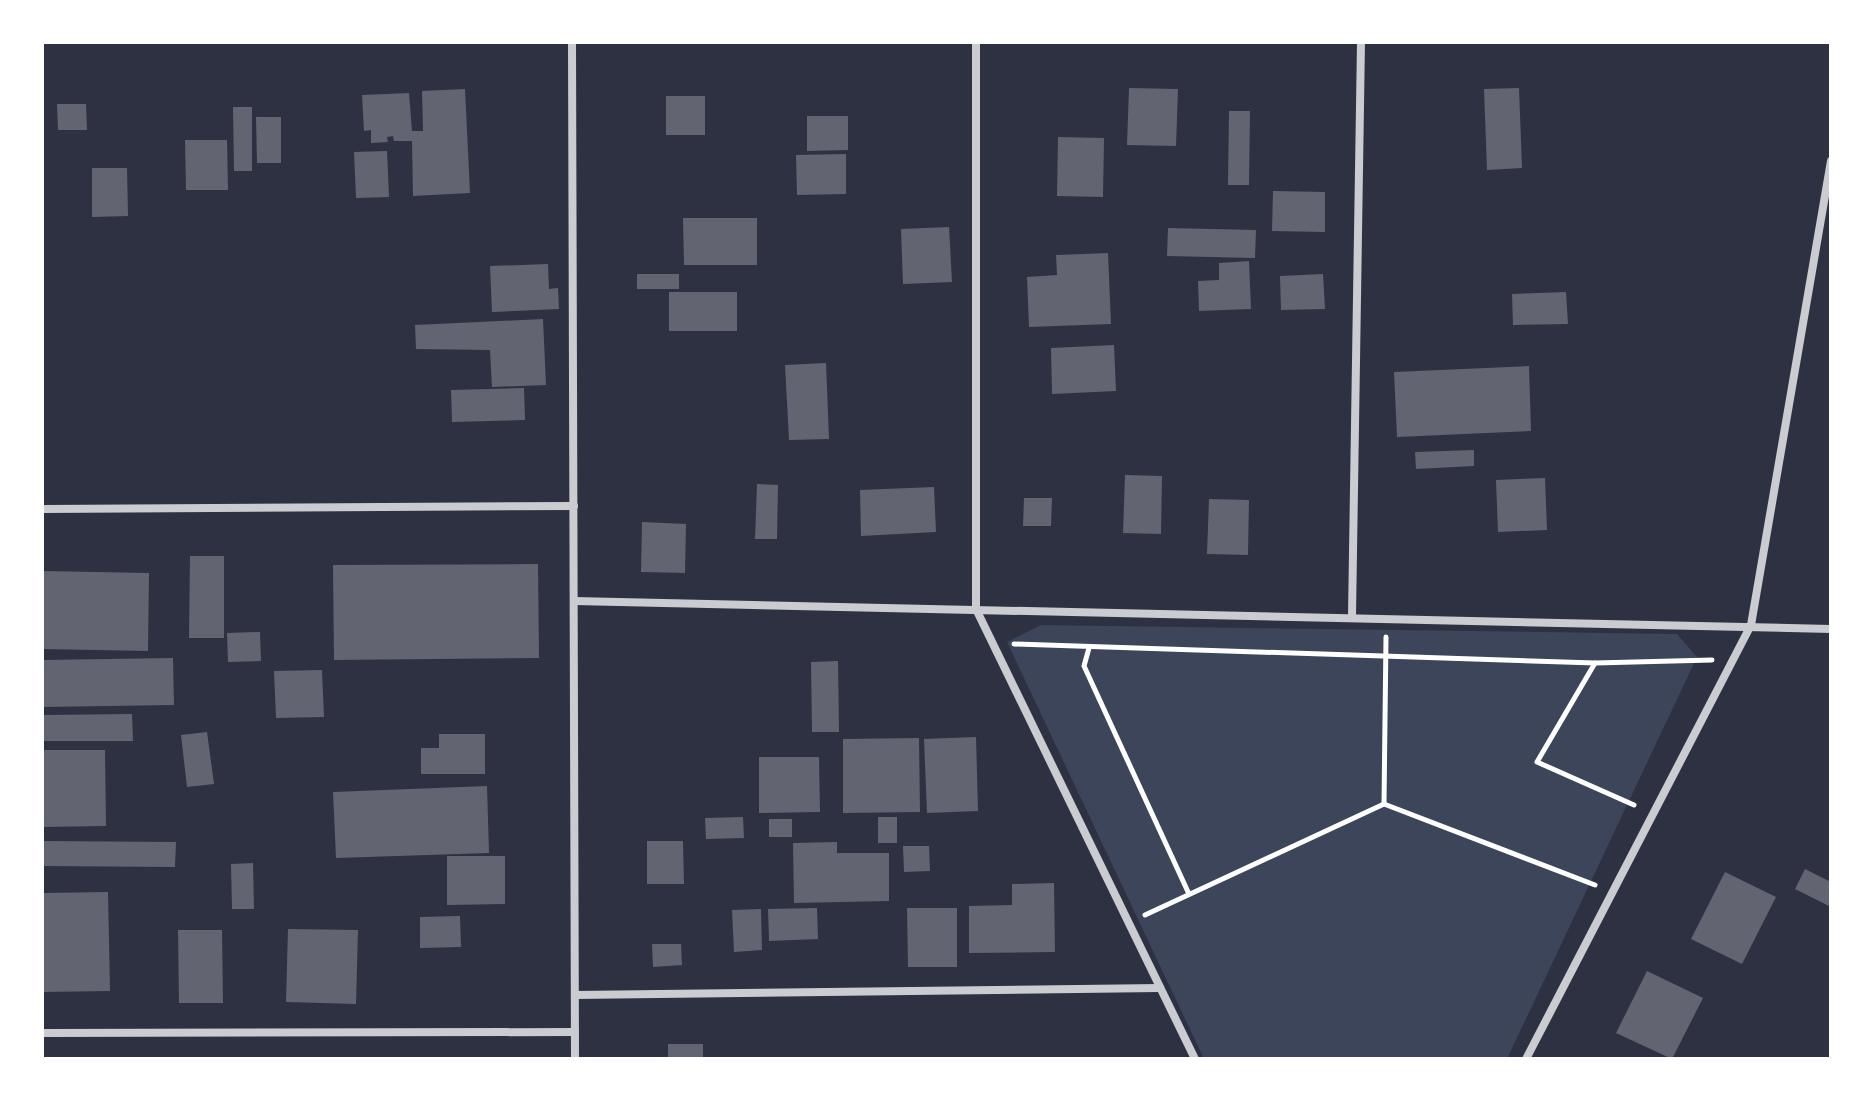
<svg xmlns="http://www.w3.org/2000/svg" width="1873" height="1101" font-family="Quicksand,sans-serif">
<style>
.green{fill:#3c4559}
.building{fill:#626471}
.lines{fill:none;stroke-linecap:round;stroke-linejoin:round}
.path{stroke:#fff;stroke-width:5}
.minor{stroke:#caccd0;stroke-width:8}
</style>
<rect width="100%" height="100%" fill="#2d3142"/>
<path class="green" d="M1041 625 1677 634 1697 657 1507 1059H1204L1007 642Z"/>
<g class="building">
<path d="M1129 88 1178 89 1176 146 1127 145Z"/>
<path d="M1519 88 1522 168 1487 170 1484 89Z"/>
<path d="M465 89 470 193 413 196 412 141H394L393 136 387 137 388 142 371 143V130L364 131 362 95 409 93 412 131H423L422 91Z"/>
<rect x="666" y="96" width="39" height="39"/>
<path d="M57 104H86L87 130H58Z"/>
<path d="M233 107H252V171H234Z"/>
<path d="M1229 111H1250L1249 185H1228Z"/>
<path d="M807 116H848V150L807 151Z"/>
<path d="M256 117H281V163H257Z"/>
<path d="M1058 137 1104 138 1103 197 1057 196Z"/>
<path d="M185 140H227L228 190H186Z"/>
<path d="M387 151 389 197 356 198 354 152Z"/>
<path d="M846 154V194L797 195 796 155Z"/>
<path d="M92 168H127L128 216 92 217Z"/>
<path d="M1273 191 1325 192V232L1272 231Z"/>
<path d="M683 218H757V265H684Z"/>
<path d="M949 227 952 282 903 284 901 229Z"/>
<path d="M1168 228 1256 230 1255 258 1167 256Z"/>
<path d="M1108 253 1111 324 1029 327 1027 277 1057 275 1056 255Z"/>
<path d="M1249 261 1251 309 1199 311 1198 281 1219 280V263Z"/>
<path d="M548 264 549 289 558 288 559 309 492 312 490 266Z"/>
<rect x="637" y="274" width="42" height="15"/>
<path d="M1323 274 1325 309 1281 310 1280 276Z"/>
<rect x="669" y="292" width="68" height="39"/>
<path d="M1566 292 1568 324 1513 325 1512 294Z"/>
<path d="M543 319 546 385 492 387 490 350 416 349 415 325Z"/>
<path d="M1114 345 1116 391 1052 394 1051 348Z"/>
<path d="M826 363 829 439 789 440 785 365Z"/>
<path d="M1529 366 1531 431 1397 437 1394 372Z"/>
<path d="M524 388 525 420 452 422 451 390Z"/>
<path d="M1474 450V466L1416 469 1415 452Z"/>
<path d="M1125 475 1162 476 1161 534 1123 533Z"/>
<path d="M1545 478 1547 530 1498 532 1496 480Z"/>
<path d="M757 484 778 485 777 539H755Z"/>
<path d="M934 487 936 532 861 536 860 490Z"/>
<path d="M1024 498H1052L1051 526H1023Z"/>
<path d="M1209 499 1249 500 1248 555 1207 554Z"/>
<path d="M642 522 686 524 685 573 641 572Z"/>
<path d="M190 556H224V638H189Z"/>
<path d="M538 564 539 658 334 660 333 565Z"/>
<path d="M42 571 149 573 148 651 42 649Z"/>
<path d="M260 632 261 661 228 662 227 633Z"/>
<path d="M173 658 174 705 42 707V660Z"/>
<path d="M838 661 839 732H812L811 662Z"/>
<path d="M322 670 324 717 276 718 274 671Z"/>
<path d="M132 714 133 741H42V715Z"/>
<path d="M207 732 214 784 187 787 181 735Z"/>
<path d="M439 734H485V774H421V748H439Z"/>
<path d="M976 737 978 811 927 813 924 739Z"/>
<path d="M919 738 920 812 843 813V739Z"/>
<path d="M42 750H105L106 826 42 827Z"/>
<path d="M759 757H819L820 812 759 813Z"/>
<path d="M487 786 489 853 336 858 333 792Z"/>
<path d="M743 817 744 838 706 839 705 818Z"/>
<rect x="878" y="817" width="19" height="26"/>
<rect x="769" y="819" width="23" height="18"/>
<path d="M42 841 176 842 175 867 42 866Z"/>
<path d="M647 841H683L684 884H647Z"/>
<path d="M837 842V853H889V901L794 903 793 843Z"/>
<path d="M903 846H929L930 871 904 872Z"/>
<path d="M447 856H505V904L447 905Z"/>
<path d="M253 863 254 909H232L231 864Z"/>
<path d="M1805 869 1831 882V907L1795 889Z"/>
<path d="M1725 872 1776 897 1742 964 1691 939Z"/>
<path d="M1054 883 1055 952 969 953V906L1012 905V884Z"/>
<path d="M108 892 110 991 42 992V893Z"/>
<path d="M817 908 818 939 769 941 768 909Z"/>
<path d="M907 908H957V967H908Z"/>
<path d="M761 909 762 950 734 952 732 910Z"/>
<path d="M460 916 461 947 420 948V917Z"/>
<path d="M288 929 358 930 356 1004 286 1002Z"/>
<path d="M178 930H222L223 1003H179Z"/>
<path d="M652 944H681L682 965 653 967Z"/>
<path d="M1647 971 1703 998 1672 1059 1616 1033Z"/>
<rect x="668" y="1044" width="35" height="15"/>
</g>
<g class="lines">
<g class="path">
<path d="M1014 644 1595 663 1712 660"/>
<path d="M1089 648 1084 666 1189 894"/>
<path d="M1595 663 1537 762 1634 805"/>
<path d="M1384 804 1386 637"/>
<path d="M1145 915 1384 804 1595 885"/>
</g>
<g class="minor">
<path d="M572 42 575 1059"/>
<path d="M976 42V609L1195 1059"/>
<path d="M42 509 574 506"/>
<path d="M574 601 1831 629"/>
<path d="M1352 616 1361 42"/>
<path d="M575 995 1160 988"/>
<path d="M42 1033 575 1032"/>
<path d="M1526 1059 1751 625 1831 161"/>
</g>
</g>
<rect width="1873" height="1101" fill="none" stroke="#ffffff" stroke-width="88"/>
</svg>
